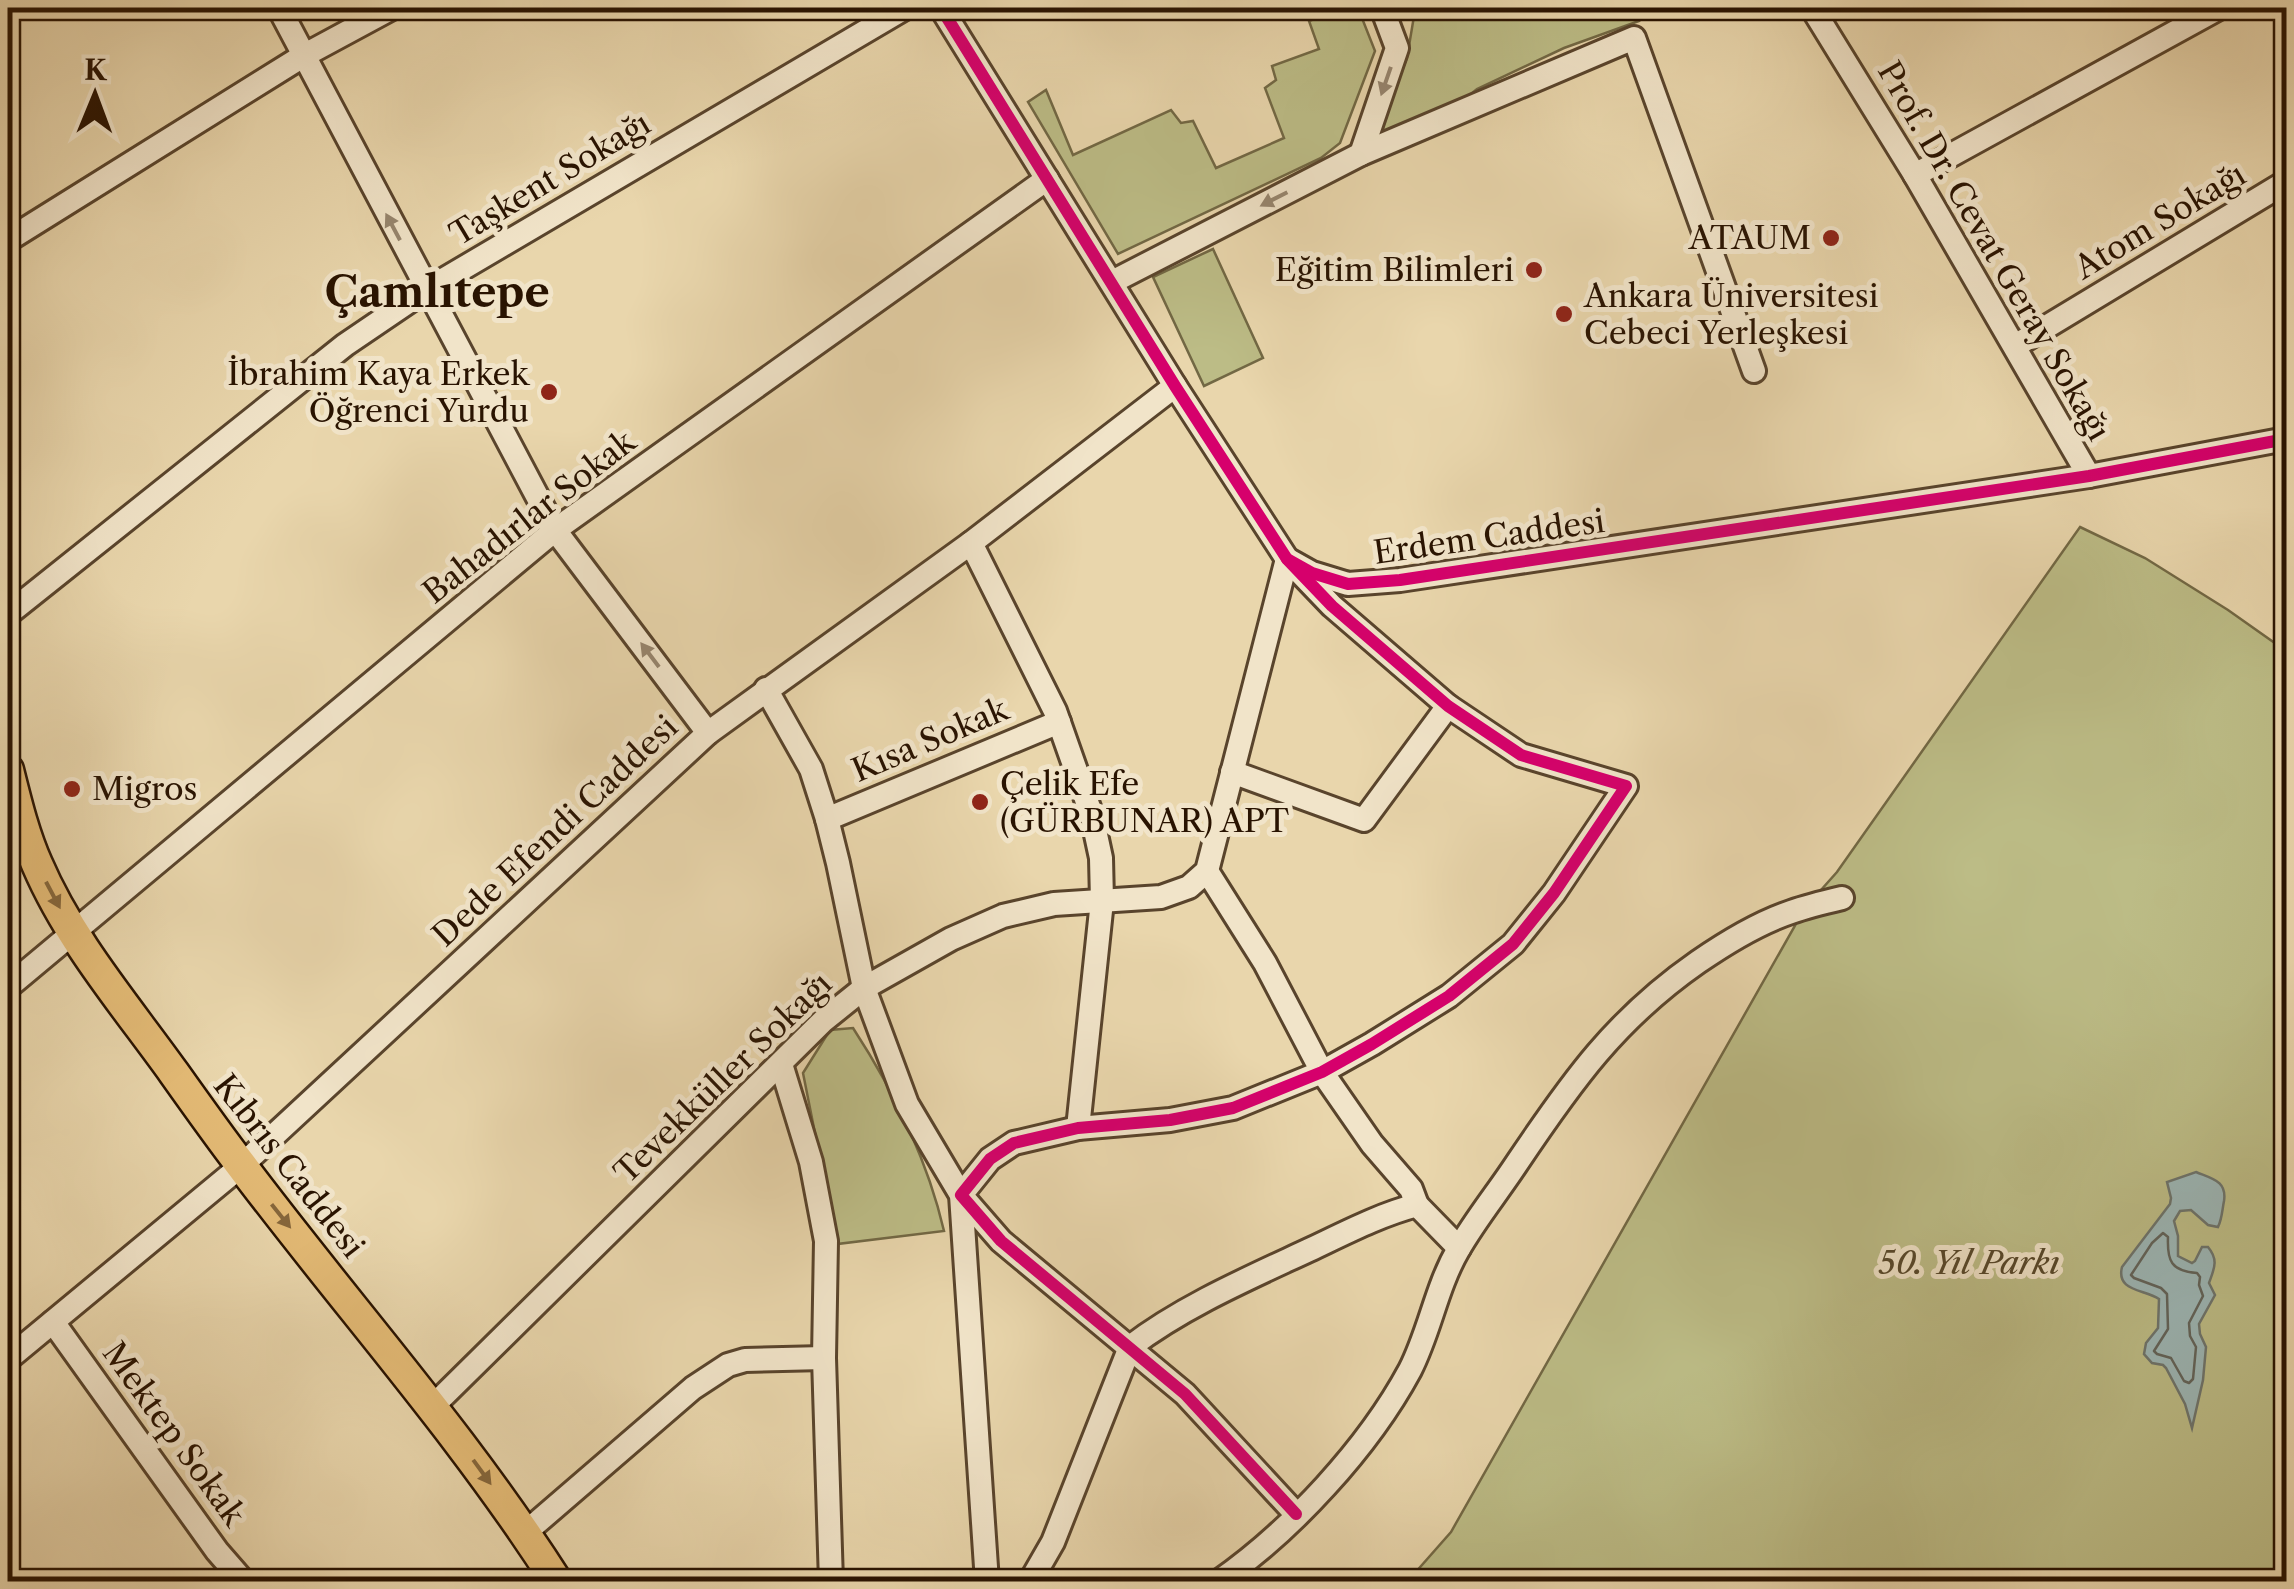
<svg xmlns="http://www.w3.org/2000/svg" width="2294" height="1589" font-family="'Libre Caslon Text',serif">
<style>
.green{fill:#bcbc86;stroke:#726844;stroke-width:2.5}
.water{fill:#9cb6b5;stroke:#6e756d;stroke-width:2.5}
.lines{fill:none;stroke-linecap:round;stroke-linejoin:round}
.shore{stroke:#62645b;stroke-width:2.5}
.minor-casing{stroke:#59442c;stroke-width:28}
.major-casing{stroke:#291301;stroke-width:35}
.minor{stroke:#f1e4c9;stroke-width:22}
.major{stroke:#e4bb76;stroke-width:30}
.cycleway-casing{stroke:#f1e4c9;stroke-width:19}
.cycleway{stroke:#d6006c;stroke-width:12}
.oneway{fill:#97866f}
.oneway2{fill:#86673c}
.poi-dot{fill:#8f2418;stroke:#f1e4c9;stroke-width:4}
.labels{text-anchor:middle;stroke-width:10;stroke-linejoin:round;paint-order:stroke}
.street-label{font-size:32px;fill:#291301;stroke:#f1e4c9}
.poi-label{font-size:32px;fill:#291301;stroke:#f1e4c9;text-anchor:end}
.park-label{font-size:32px;font-style:italic;fill:#554629;stroke:#f1e4c9}
.district-label{font-size:42px;font-weight:bold;fill:#291301;stroke:#f1e4c9}
</style>
<rect width="100%" height="100%" fill="#e9d6ac"/>
<filter id="stains"><feTurbulence type="fractalNoise" baseFrequency=".002" numOctaves="4"/><feColorMatrix values="0 0 0 0 .2 0 0 0 0 .09 0 0 0 0 .02 0 0 0 .5 -.17"/></filter>
<radialGradient id="worn" r=".72"><stop offset=".6" stop-color="#630" stop-opacity="0"/><stop offset="1" stop-color="#630" stop-opacity=".3"/></radialGradient>
<g class="green">
<path d="M1342 8H1358L1375 51 1340 143 1321 158 1118 254 1028 102 1046 90 1073 155 1171 110 1181 123 1193 121 1216 168 1284 138 1265 88 1276 80 1272 66 1319 49 1309 21Z"/>
<path d="M1436 8H1634L1639 21 1564 48 1477 89 1466 98 1390 134 1383 132V118L1407 58 1414 16 1431 12Z"/>
<path d="M1213 249 1263 358 1204 386 1153 277Z"/>
<path d="M2080 527 2145 558 2228 610 2286 651V1581L1407 1582 1451 1532 1805 908 1837 872Z"/>
<path d="M853 1028C894 1091 927 1158 944 1231L837 1244 803 1073 830 1030Z"/>
</g>
<path class="water" d="M2196 1172C2213 1179 2227 1181 2224 1201 2222 1211 2222 1219 2218 1227L2208 1225 2191 1210 2180 1211 2174 1221 2178 1236V1256L2192 1263 2195 1261 2202 1247H2208C2219 1260 2214 1269 2209 1283L2215 1295 2199 1324 2200 1334 2206 1347 2203 1380 2192 1428 2185 1404 2166 1368 2163 1365 2152 1363 2144 1354 2146 1343 2158 1328 2159 1299C2143 1289 2116 1291 2122 1267L2170 1204 2171 1198 2167 1182Z"/>
<g class="lines">
<path class="shore" d="M2163 1233 2168 1237C2167 1261 2171 1271 2197 1273L2200 1277 2199 1285 2203 1296 2189 1323 2190 1336 2196 1347 2193 1379 2189 1383 2184 1381 2171 1358 2157 1354 2154 1351 2168 1329 2167 1294 2161 1288 2134 1278 2131 1275 2152 1243Z"/>
<defs>
<g id="minor">
<path d="M279 8 555 530 708 733"/>
<path d="M941 8 1175 386 1287 559 1312 573 1348 584 1400 580 2089 476 2286 439"/>
<path d="M1812 8 1915 175 2089 476"/>
<path d="M1361 154 1397 48 1382 8"/>
<path d="M1915 175 2219 8"/>
<path d="M8 240 303 56 392 8"/>
<path d="M1112 282 1361 154 1634 38 1754 371"/>
<path d="M2015 346 2286 182"/>
<path d="M971 543 1055 711 1092 816 1101 858 1102 901 1078 1128"/>
<path d="M1287 559 1332 606 1448 706 1521 755 1626 786 1554 893 1513 944 1449 996 1372 1044 1322 1072 1233 1108 1170 1120 1078 1128 1014 1143 990 1159 961 1195 1001 1241 1185 1394 1296 1514"/>
<path d="M8 614 345 345 426 290 905 8"/>
<path d="M766 689 811 769 827 819 838 863 864 988 907 1104 961 1195 987 1582"/>
<path d="M1232 772 1364 820 1448 706"/>
<path d="M827 819 1059 722"/>
<path d="M1207 871 1265 963 1322 1072 1372 1144 1411 1189 1417 1205"/>
<path d="M8 987 555 530 1047 179"/>
<path d="M781 1064 811 1162 826 1241 824 1358 831 1582"/>
<path d="M53 1322 217 1551 244 1582"/>
<path d="M8 1359 241 1166 708 733 971 543 1175 386"/>
<path d="M433 1406 823 1021 864 988 951 939 1003 916 1054 904 1161 897 1189 887 1207 871 1287 559"/>
<path d="M526 1532 693 1388 728 1365 745 1360 824 1358"/>
<path d="M8 1573 13 1582"/>
<path d="M1030 1582 1053 1542 1130 1347C1182 1307 1249 1278 1309 1250 1345 1233 1379 1215 1417 1205L1459 1248"/>
<path d="M1218 1582C1291 1531 1368 1448 1410 1370 1430 1331 1436 1288 1458 1250 1475 1220 1498 1192 1517 1163 1572 1081 1616 1019 1698 962 1727 942 1758 923 1791 912 1808 906 1825 902 1842 898"/>
</g>
<path id="major" d="M8 770C16 802 24 835 37 864 70 941 126 1006 174 1073 196 1104 218 1135 241 1165 346 1305 462 1433 557 1582"/>
</defs>
<use href="#minor" class="minor-casing"/>
<use href="#major" class="major-casing"/>
<use href="#minor" class="minor"/>
<use href="#major" class="major"/>
<defs>
<g id="cycleway">
<path d="M941 8 1175 386 1287 559 1312 573 1348 584 1400 580 2089 476 2286 439"/>
<path d="M1287 559 1332 606 1448 706 1521 755 1626 786 1554 893 1513 944 1449 996 1372 1044 1322 1072 1233 1108 1170 1120 1078 1128 1014 1143 990 1159 961 1195 1001 1241 1185 1394 1296 1514"/>
</g>
</defs>
<use href="#cycleway" class="cycleway-casing"/>
<use href="#cycleway" class="cycleway"/>
</g>
<defs><path id="oneway-solid" d="M-6-.8H1V-3.2L6.5 0L1 3.2V.8H-6Z" transform="scale(2.5)"/></defs>
<g class="oneway">
<use href="#oneway-solid" transform="translate(1386 81) rotate(109)"/>
<use href="#oneway-solid" transform="translate(1274 199) rotate(153)"/>
<use href="#oneway-solid" transform="translate(393 227) rotate(-118)"/>
<use href="#oneway-solid" transform="translate(650 655) rotate(-127)"/>
</g>
<g class="oneway2">
<use href="#oneway-solid" transform="translate(53 895) rotate(62)"/>
<use href="#oneway-solid" transform="translate(281 1216) rotate(51)"/>
<use href="#oneway-solid" transform="translate(482 1472) rotate(54)"/>
</g>
<g class="poi-dot">
<circle cx="1831" cy="238" r="10"/>
<circle cx="1534" cy="270" r="10"/>
<circle cx="1564" cy="314" r="10"/>
<circle cx="549" cy="392" r="10"/>
<circle cx="72" cy="789" r="10"/>
<circle cx="980" cy="802" r="10"/>
</g>
<g class="labels">
<g class="street-label">
<text transform="translate(550 179) rotate(-31)" y="11">Taşkent Sokağı</text>
<text transform="translate(2160 221) rotate(-31)" y="11">Atom Sokağı</text>
<text transform="translate(1994 251) rotate(60)" y="11">Prof. Dr. Cevat Geray Sokağı</text>
<text transform="translate(529 517) rotate(-38)" y="11">Bahadırlar Sokak</text>
<text transform="translate(1489 537) rotate(-8)" y="11">Erdem Caddesi</text>
<text transform="translate(930 740) rotate(-23)" y="11">Kısa Sokak</text>
<text transform="translate(555 831) rotate(-43)" y="11">Dede Efendi Caddesi</text>
<text transform="translate(723 1078) rotate(-44)" y="11">Tevekküller Sokağı</text>
<text transform="translate(289 1166) rotate(52)" y="11">Kıbrıs Caddesi</text>
<text transform="translate(174 1434) rotate(54)" y="11">Mektep Sokak</text>
</g>
<g class="poi-label">
<text x="1811" y="249">ATAUM</text>
<text x="1514" y="281">Eğitim Bilimleri</text>
<text x="1584" y="307" text-anchor="start">Ankara Üniversitesi<tspan x="1584" dy="37">Cebeci Yerleşkesi</tspan></text>
<text x="529" y="385">İbrahim Kaya Erkek<tspan x="529" dy="37">Öğrenci Yurdu</tspan></text>
<text x="1000" y="795" text-anchor="start">Çelik Efe<tspan x="1000" dy="37">(GÜRBUNAR) APT</tspan></text>
<text x="92" y="800" text-anchor="start">Migros</text>
</g>
<g class="park-label">
<text x="1969" y="1274">50. Yıl Parkı</text>
</g>
<g class="district-label">
<text x="437" y="307">Çamlıtepe</text>
</g>
</g>
<rect width="2294" height="1589" fill="none" stroke="#e9d6ac" stroke-width="40"/>
<rect x="10" y="10" width="2274" height="1569" fill="none" stroke="#291301" stroke-width="5"/>
<rect x="20" y="20" width="2254" height="1549" fill="none" stroke="#291301" stroke-width="2.5"/>
<g transform="translate(95 95) rotate(1)" stroke="#f1e4c9" stroke-width="8" paint-order="stroke">
<path d="M0-8L18 38L0 25L-18 38Z" fill="#291301"/>
<text y="-15" font-size="28" font-weight="bold" text-anchor="middle" fill="#291301">K</text>
</g>
<rect width="100%" height="100%" filter="url(#stains)"/>
<rect width="100%" height="100%" fill="url(#worn)"/>
</svg>
